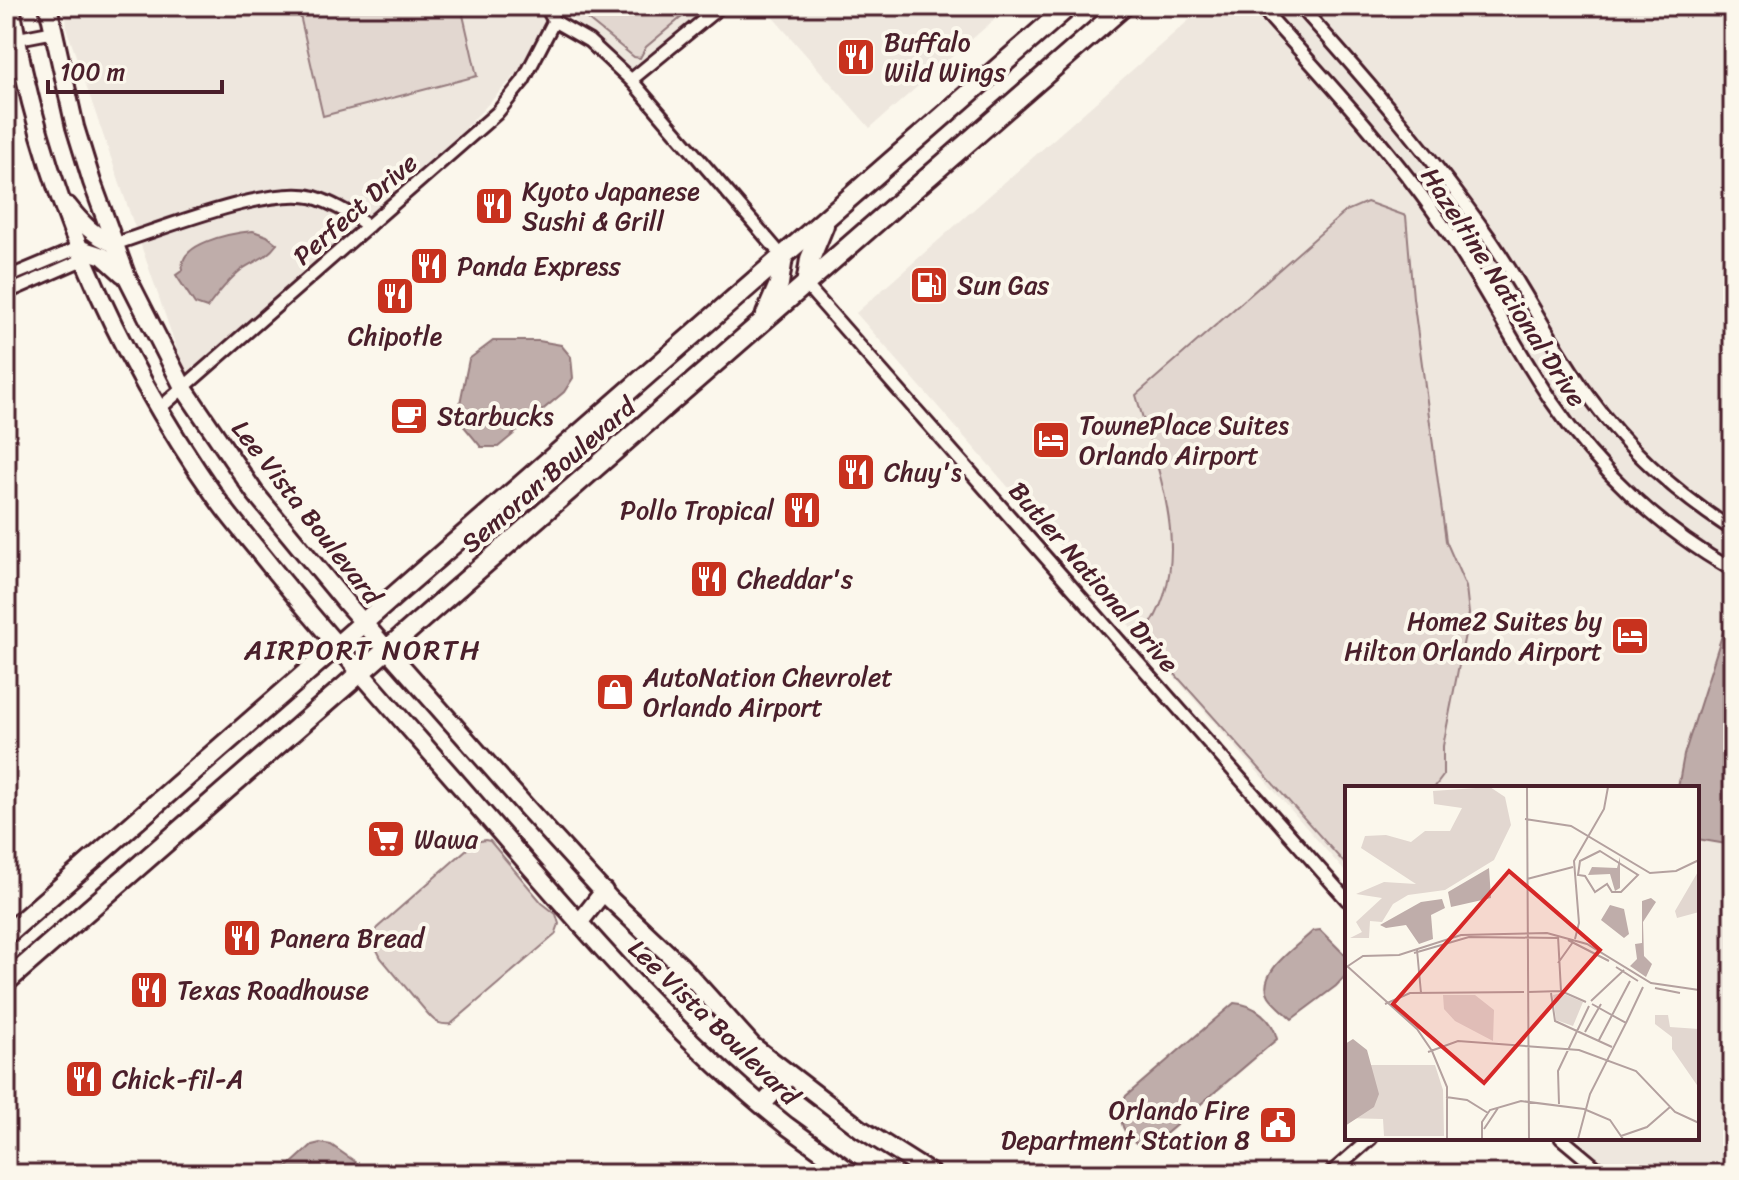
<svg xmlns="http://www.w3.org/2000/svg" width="1739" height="1180" font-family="Sriracha,sans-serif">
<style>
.built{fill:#eee7de}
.green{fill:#e2d7d0;stroke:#967b7e;stroke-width:2}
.water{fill:#bfadaa;stroke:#907477;stroke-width:2}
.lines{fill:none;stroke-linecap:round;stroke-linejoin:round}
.street-casing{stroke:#4a1f2b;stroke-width:17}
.secondary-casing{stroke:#4a1f2b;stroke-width:22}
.primary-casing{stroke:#4a1f2b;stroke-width:24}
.street{stroke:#fbf7ec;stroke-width:11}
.secondary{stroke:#fbf7ec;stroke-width:16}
.primary{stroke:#fbf7ec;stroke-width:18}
.labels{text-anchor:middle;stroke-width:8;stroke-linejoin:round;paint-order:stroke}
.poi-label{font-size:26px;fill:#4a1f2b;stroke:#fbf7ec;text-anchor:start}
.street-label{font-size:26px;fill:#4a1f2b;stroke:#fbf7ec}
.neighbourhood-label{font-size:28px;letter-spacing:2px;fill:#4a1f2b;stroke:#fbf7ec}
.inset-road{fill:none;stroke:#b4a19f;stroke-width:2}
.view{fill:#d62828;fill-opacity:0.15;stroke:#d62828;stroke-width:4}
.inset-edge{fill:none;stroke:#4a1f2b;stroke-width:4}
</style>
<rect width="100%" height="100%" fill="#fbf7ec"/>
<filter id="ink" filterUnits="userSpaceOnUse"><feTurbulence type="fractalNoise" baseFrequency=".0125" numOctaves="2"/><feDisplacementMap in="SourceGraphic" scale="16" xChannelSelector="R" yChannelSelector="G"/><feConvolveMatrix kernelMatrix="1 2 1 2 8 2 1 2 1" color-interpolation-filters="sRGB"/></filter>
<g filter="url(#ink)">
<g class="built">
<path d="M65 6H712L633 73 570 17 461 133 186 376 67 30Z"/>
<path d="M763 6H1010L870 128Z"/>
<path d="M1205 6H1733V1174H1609L1578 1138H1697V788H1347V874L856 313Z"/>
</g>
<g class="green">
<path d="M317 6H461L477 76 323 116 299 11Z"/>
<path d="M571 6H695L646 47 640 58 634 57Z"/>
<path d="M1367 202 1406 216 1413 298 1446 541 1466 587 1469 614 1443 746V776L1434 788H1347L1346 865 1148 644 1144 634C1198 563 1158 472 1136 395L1346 211Z"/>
<path d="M485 840 490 841 542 903 556 914 559 924 555 935 451 1024C441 1025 436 1023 429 1015L381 958 371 938 377 928 475 842Z"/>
</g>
<g class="water">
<path d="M253 231 267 236 277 244C266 259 255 260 241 270 227 281 217 295 207 308L195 304 176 275 183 270C177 243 232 233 253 231Z"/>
<path d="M493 341H539L561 345 571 357 573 378 564 392 498 447H481L457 418 469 359Z"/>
<path d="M1730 610H1733V841L1726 844 1697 839V788H1678L1684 755Z"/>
<path d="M1320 930 1347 957V974L1336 986 1292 1019C1285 1012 1274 1004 1269 996 1255 973 1298 946 1313 931Z"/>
<path d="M1234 1003C1254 1004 1273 1019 1277 1039L1148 1149C1123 1140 1114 1118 1126 1096Z"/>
<path d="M320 1143 331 1145 373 1174H280L312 1145Z"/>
</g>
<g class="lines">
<defs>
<g id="street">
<path d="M546 6 554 21"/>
<path d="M1260 6C1323 77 1389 147 1443 225 1483 282 1513 345 1552 402 1598 470 1660 529 1733 570"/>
<path d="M1300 6C1366 80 1431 155 1488 236 1524 287 1551 344 1588 395 1627 449 1677 494 1733 530"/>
<path d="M554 21 589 41 631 80 783 257"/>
<path d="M16 39 52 32"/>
<path d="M631 80 721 6"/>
<path d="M115 244C161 229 268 186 313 197 333 203 351 214 368 226"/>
<path d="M6 278 78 248"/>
<path d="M806 285 1347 900"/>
<path d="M6 293 84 259"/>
<path d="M159 409 497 113 523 81 554 21"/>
<path d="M1561 1138 1604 1174"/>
<path d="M1330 1174 1371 1138"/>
</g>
<g id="secondary">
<path d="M11 6C39 183 114 353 217 499 234 523 254 545 272 568 333 643 397 714 460 786 563 904 664 1028 787 1126 809 1142 831 1158 853 1174"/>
<path d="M48 6 75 127 92 182 127 277 183 387 255 493 346 603 527 808 609 898 681 966 753 1046 861 1129 932 1174"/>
<path d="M68 206C82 224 94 236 115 244"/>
<path d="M78 248 103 256 123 274"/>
<path d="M579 923 604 891"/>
<path d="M763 1104 790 1075"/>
</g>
<g id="primary">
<path d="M806 285 810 259 824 225"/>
<path d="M766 314 779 284 783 257"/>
<path d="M6 935 1069 6"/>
<path d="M6 982 1124 6"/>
</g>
</defs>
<use href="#street" class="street-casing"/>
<use href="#secondary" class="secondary-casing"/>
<use href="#primary" class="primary-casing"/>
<use href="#street" class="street"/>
<use href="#secondary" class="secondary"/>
<use href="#primary" class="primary"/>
</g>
</g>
<defs>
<symbol id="restaurant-square" viewBox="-11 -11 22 22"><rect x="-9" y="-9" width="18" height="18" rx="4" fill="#c8321e" stroke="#fbf7ec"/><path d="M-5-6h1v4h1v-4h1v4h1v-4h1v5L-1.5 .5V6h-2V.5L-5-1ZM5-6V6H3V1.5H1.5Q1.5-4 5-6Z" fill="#fff"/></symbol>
<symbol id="fuel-square" viewBox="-11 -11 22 22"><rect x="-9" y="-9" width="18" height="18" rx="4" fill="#c8321e" stroke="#fbf7ec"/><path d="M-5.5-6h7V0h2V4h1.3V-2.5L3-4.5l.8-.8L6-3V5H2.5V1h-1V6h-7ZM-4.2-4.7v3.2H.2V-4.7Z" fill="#fff"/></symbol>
<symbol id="cafe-square" viewBox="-11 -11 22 22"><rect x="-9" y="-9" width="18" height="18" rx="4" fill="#c8321e" stroke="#fbf7ec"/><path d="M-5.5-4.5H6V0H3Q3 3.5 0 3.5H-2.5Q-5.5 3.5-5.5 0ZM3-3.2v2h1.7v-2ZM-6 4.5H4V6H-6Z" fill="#fff"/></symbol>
<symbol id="hotel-square" viewBox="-11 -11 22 22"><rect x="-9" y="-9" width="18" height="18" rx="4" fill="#c8321e" stroke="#fbf7ec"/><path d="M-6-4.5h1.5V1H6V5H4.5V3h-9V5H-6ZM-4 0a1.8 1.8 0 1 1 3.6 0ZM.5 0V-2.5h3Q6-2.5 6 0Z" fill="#fff"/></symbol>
<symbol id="shop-square" viewBox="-11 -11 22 22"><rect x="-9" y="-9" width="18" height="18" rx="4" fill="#c8321e" stroke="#fbf7ec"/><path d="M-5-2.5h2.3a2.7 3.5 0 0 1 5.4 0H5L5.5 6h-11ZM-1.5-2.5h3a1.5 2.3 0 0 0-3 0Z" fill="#fff"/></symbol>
<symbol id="supermarket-square" viewBox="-11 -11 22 22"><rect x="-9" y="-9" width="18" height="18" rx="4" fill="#c8321e" stroke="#fbf7ec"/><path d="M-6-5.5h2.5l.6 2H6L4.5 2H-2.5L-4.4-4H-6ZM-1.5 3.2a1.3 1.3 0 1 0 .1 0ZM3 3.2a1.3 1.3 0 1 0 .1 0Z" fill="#fff"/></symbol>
<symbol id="civic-square" viewBox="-11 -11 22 22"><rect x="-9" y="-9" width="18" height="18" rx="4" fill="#c8321e" stroke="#fbf7ec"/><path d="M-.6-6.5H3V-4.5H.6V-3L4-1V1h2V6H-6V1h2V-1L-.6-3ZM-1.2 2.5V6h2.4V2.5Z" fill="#fff"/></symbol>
</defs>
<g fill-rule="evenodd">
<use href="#restaurant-square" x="834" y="35" width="44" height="44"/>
<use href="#restaurant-square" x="472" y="184" width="44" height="44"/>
<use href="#restaurant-square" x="407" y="244" width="44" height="44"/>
<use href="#fuel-square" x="907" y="263" width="44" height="44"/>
<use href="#restaurant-square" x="373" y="274" width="44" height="44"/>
<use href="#cafe-square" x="387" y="394" width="44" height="44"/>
<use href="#hotel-square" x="1029" y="418" width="44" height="44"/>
<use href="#restaurant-square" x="834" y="450" width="44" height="44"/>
<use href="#restaurant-square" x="780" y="488" width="44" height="44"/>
<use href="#restaurant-square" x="687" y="557" width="44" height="44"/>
<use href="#hotel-square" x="1608" y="614" width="44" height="44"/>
<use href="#shop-square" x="593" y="670" width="44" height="44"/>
<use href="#supermarket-square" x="364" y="817" width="44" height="44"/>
<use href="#restaurant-square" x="220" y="916" width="44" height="44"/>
<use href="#restaurant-square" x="127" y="968" width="44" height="44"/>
<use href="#restaurant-square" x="62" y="1057" width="44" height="44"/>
<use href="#civic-square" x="1256" y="1103" width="44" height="44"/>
</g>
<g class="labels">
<g class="poi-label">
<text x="884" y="51">Buffalo<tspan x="884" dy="30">Wild Wings</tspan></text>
<text x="522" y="200">Kyoto Japanese<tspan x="522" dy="30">Sushi &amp; Grill</tspan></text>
<text x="457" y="275">Panda Express</text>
<text x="957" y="294">Sun Gas</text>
<text x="395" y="345" text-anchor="middle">Chipotle</text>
<text x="437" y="425">Starbucks</text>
<text x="1079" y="434">TownePlace Suites<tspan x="1079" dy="30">Orlando Airport</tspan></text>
<text x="884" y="481">Chuy's</text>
<text x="774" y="519" text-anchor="end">Pollo Tropical</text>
<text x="737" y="588">Cheddar's</text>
<text x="1602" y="630" text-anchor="end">Home2 Suites by<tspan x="1602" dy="30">Hilton Orlando Airport</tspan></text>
<text x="643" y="686">AutoNation Chevrolet<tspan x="643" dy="30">Orlando Airport</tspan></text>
<text x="414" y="848">Wawa</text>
<text x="270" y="947">Panera Bread</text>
<text x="177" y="999">Texas Roadhouse</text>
<text x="112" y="1088">Chick-fil-A</text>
<text x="1250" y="1119" text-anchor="end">Orlando Fire<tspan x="1250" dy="30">Department Station 8</tspan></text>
</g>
<g class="street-label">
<text transform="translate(355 209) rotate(-41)" y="9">Perfect Drive</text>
<text transform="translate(1504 287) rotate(57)" y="9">Hazeltine National Drive</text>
<text transform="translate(548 475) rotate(-41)" y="9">Semoran Boulevard</text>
<text transform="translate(307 512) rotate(52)" y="9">Lee Vista Boulevard</text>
<text transform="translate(1094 577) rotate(49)" y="9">Butler National Drive</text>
<text transform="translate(714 1022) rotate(44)" y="9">Lee Vista Boulevard</text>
</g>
<g class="neighbourhood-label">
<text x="363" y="659">AIRPORT NORTH</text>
</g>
</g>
<g transform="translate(1345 786)">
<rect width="354" height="354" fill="#fbf7ec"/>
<path d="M145 1 160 11 166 39 149 74 100 104 63 109 48 118 37 136 25 135 24 152H5L17 146 11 136 37 112 11 108 39 96 71 98 16 62 20 50 41 49 66 56 80 45H105L117 22 89 18 88 5ZM354 84V126L332 132 330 125ZM217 207 238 216 228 240 211 234 208 209ZM98 209H130L149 224 148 255 110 235 99 223ZM323 229 325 241 354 243V302L327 263V251L310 238V229ZM21 279H90L98 304 99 350H39L38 333 0 332Z" fill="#e2d7d0"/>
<path d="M275 71V102L270 105 265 88 243 89 247 81 272 82ZM144 82 146 112 106 121 103 106ZM306 112 311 116 298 136 299 170 307 178 301 191 285 180 292 173 290 158 297 157V115ZM97 113 100 122 86 129 88 153 74 158 61 139 41 142 35 139 76 116ZM265 119 279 123 284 148 279 152 256 134ZM8 253 22 264 34 308 29 321 0 340V258Z" fill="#bfadaa"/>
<path class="inset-road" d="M182 1 184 353M180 33 226 40 305 87 331 85 354 74M255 65 293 89 276 106H267L262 98 250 106 240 90 233 89 235 75ZM182 93 228 81M213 150 216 205M230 153 234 137 229 75 259 23 263 1M223 154 264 175M72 164 76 207M69 167 124 151 213 152M213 177 228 156M2 180 72 243 87 265 102 301V353M271 181 293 195M0 182 18 170 54 169 116 149 202 147 242 158 306 197 354 204M310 202 335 207M183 206 216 205 241 216M206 207 210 235 267 261M246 215 279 184M40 218 65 207 179 206M281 237 298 201M240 246 256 218M254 254 285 195M83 266 113 255 234 264 291 285 330 326 354 337M101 311 122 314 143 327M214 318 213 285 244 220M139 343 153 322M276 350 302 341 325 321M137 353V336L145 324 176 315 239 323 265 334 278 353M233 353 245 308 281 237 247 218"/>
<path class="view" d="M164 85 255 164 139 297 48 218Z"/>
<rect width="354" height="354" class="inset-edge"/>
</g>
<rect width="1739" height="1180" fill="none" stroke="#fbf7ec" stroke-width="32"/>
<rect x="16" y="16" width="1707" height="1148" fill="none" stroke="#4a1f2b" stroke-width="3" filter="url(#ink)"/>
<path d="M48 80v12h174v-12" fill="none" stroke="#4a1f2b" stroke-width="4"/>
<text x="60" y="80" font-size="24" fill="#4a1f2b" stroke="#fbf7ec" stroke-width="6" paint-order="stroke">100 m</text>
</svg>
